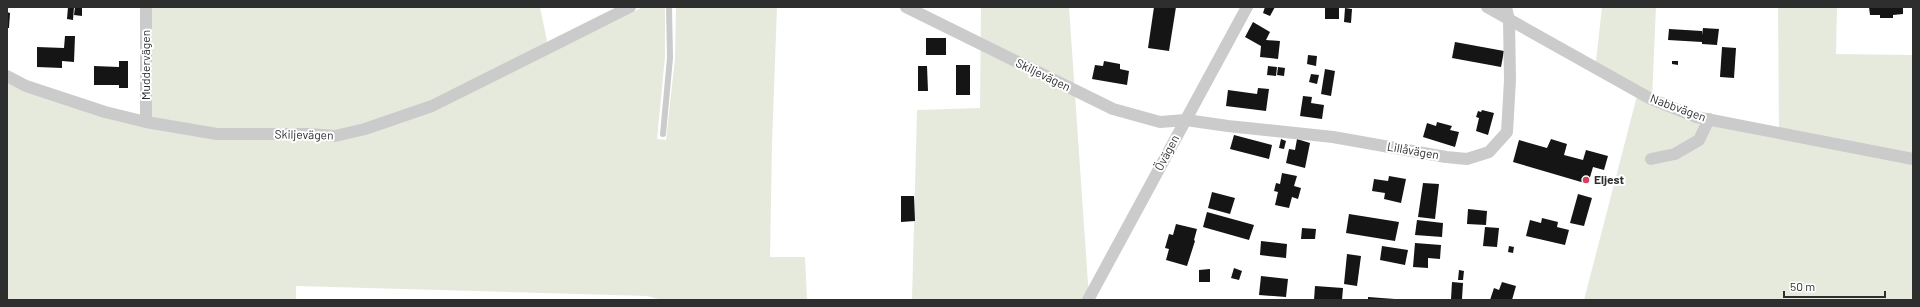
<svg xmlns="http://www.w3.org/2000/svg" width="1920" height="307" font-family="Barlow,sans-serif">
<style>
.green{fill:#e6eadd}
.building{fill:#151515}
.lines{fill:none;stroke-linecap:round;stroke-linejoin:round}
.lane{stroke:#cbcbcb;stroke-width:6}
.street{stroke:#cbcbcb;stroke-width:12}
.poi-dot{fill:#d73e5e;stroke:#fff;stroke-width:1.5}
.labels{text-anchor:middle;stroke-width:4;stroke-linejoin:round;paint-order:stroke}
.street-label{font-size:12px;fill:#2e2e2e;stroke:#fff}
.poi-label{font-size:12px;font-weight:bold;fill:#2e2e2e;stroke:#fff;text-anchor:start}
</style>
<rect width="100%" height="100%" fill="#fff"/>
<g class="green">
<path d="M146 7H540L547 41 531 56 551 52 643 7H665V57L657 139 666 140 675 58 676 7H777L772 144 770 257H805L807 300H662L647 296 296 286V300H7V76L146 122Z"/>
<path d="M981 7H1069L1089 298 1105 300H912L917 110 980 108Z"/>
<path d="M1602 7H1656L1652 99 1696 117 1779 132 1778 8 1747 7H1837L1836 54 1913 55V300H1584L1638 92 1595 70Z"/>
</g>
<g class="building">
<path d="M68 7H74L73 20 67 19Z"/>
<path d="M75 7H82V16L74 15Z"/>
<path d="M1154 7H1176L1169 51 1148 48Z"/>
<path d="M1265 7H1275L1270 16 1263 13Z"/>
<path d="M1325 7 1339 8V19H1325Z"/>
<path d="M1869 7H1903V14L1893 15V18H1880V15H1870Z"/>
<path d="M1345 8 1352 9 1351 23 1344 22Z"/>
<path d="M7 12 10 13 9 28H7Z"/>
<path d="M1253 22 1270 32 1266 40 1280 41 1278 59 1260 57 1261 46 1245 37Z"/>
<path d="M1703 28 1719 29 1717 45 1702 44V42L1668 40 1669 29 1702 31V35Z"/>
<path d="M65 36H75L74 62 62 61V68L37 67V47L64 48Z"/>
<rect x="926" y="38" width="20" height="17"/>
<path d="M1455 42 1504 51 1501 67 1452 58Z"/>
<path d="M1722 47 1736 48 1734 78 1720 77Z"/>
<path d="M1308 55 1317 56 1316 66 1307 64Z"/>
<path d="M119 61H128V88H119V85H94V66L119 67Z"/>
<path d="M1104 61 1120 64V69L1129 71 1127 85 1092 79 1095 65 1103 66Z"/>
<path d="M1672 61H1678V65L1672 64Z"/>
<rect x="956" y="65" width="14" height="30"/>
<path d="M918 66H927L928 91H918Z"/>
<path d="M1268 66 1277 67 1276 76 1267 75Z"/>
<path d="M1278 67 1285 68 1284 76 1277 75Z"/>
<path d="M1325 69 1335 71 1331 96 1321 94Z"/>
<path d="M1311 74 1319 75 1317 84 1309 82Z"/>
<path d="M1258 88 1269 89 1266 111 1226 106 1228 90 1257 94Z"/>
<path d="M1303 96 1312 97 1311 103 1324 105 1322 119 1300 116Z"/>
<path d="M1482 110 1494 113 1488 135 1476 131 1479 118 1476 117 1478 111 1481 112Z"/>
<path d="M1437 122 1452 126 1450 130 1459 132 1455 147 1423 137 1427 123 1436 126Z"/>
<path d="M1234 135 1272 145 1269 159 1230 149Z"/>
<path d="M1281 139 1286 141 1284 149 1279 148Z"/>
<path d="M1297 139 1310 143 1305 168 1286 163 1289 149 1295 150Z"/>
<path d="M1551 139 1567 144 1564 155 1583 160 1586 150 1608 156 1604 170 1593 167 1588 184 1513 162 1519 140 1547 148Z"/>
<path d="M1282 173 1297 176 1294 186 1301 188 1298 199 1292 197 1289 208 1275 205 1278 192 1274 191 1276 183 1280 184Z"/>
<path d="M1389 176 1406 179 1401 203 1384 199 1385 193 1372 191 1374 179 1388 181Z"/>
<path d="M1423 183 1439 184 1435 219 1418 217Z"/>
<path d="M1212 192 1235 198 1230 214 1208 208Z"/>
<path d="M1578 194 1592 198 1584 226 1570 223Z"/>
<path d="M901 196H914L915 221 901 222Z"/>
<path d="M1468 209 1487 211 1486 225 1467 224Z"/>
<path d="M1207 212 1254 225 1249 240 1203 227Z"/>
<path d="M1349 214 1399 222 1395 241 1346 233Z"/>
<path d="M1542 218 1558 222 1557 227 1569 230 1565 245 1526 236 1530 220 1541 223Z"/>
<path d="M1417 220 1443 223 1442 237 1415 235Z"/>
<path d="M1176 224 1197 229 1194 240 1195 241 1187 266 1166 260 1169 249 1165 248 1169 234 1173 235Z"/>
<path d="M1485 227 1499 228 1497 247 1483 246Z"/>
<path d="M1302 228 1316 229 1315 239H1301Z"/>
<path d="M1261 241 1287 244 1286 258 1260 255Z"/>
<path d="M1415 243 1441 245 1440 259 1428 258V268L1413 267Z"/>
<path d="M1382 246 1408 250 1405 265 1380 260Z"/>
<path d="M1509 246 1514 247 1513 253 1508 252Z"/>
<path d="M1347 254 1361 256 1357 286 1344 284Z"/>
<path d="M1234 268 1242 271 1239 280 1231 278Z"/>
<path d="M1210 269V282H1199V270Z"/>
<path d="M1459 270 1464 271 1463 280H1458Z"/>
<path d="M1261 276 1288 279 1286 297 1259 295Z"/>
<path d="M1452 282 1463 283 1462 299H1451Z"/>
<path d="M1502 282 1516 286 1512 300H1490L1494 288 1499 290Z"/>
<path d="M1315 286 1343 288 1342 300H1314Z"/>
<path d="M1368 297 1395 299V300H1368Z"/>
</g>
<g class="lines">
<path class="lane" d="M663 134 670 58 669 7"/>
<g class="street">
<path d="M146 7V122"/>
<path d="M906 7 1113 109 1160 122 1186 120 1228 126 1333 137 1446 157 1467 159 1489 152 1507 132 1510 80 1509 20 1506 7"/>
<path d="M1487 7 1651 99 1696 117 1913 159"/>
<path d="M7 76 26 86 105 112 146 122 217 134H309L335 136 365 129 432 106 630 7"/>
<path d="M1651 159 1675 154 1699 140 1709 119"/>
<path d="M1088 300 1247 7"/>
</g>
</g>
<circle class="poi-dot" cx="1586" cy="180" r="4"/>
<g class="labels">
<g class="street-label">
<text transform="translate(146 65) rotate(-90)" y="4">Muddervägen</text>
<text transform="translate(1043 75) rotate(26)" y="4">Skiljevägen</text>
<text transform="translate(1678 108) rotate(20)" y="4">Nabbvägen</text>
<text transform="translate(304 135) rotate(1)" y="4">Skiljevägen</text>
<text transform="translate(1413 151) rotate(10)" y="4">Lillåvägen</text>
<text transform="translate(1167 153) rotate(-62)" y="4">Övägen</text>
</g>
<g class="poi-label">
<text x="1594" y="184">Eljest</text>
</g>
</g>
<rect width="1920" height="307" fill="none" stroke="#2e2e2e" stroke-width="16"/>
<path d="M1784 291v6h101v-6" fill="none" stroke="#2e2e2e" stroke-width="2"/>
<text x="1790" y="291" font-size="12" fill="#2e2e2e" stroke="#ffffff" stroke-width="3" paint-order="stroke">50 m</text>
</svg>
